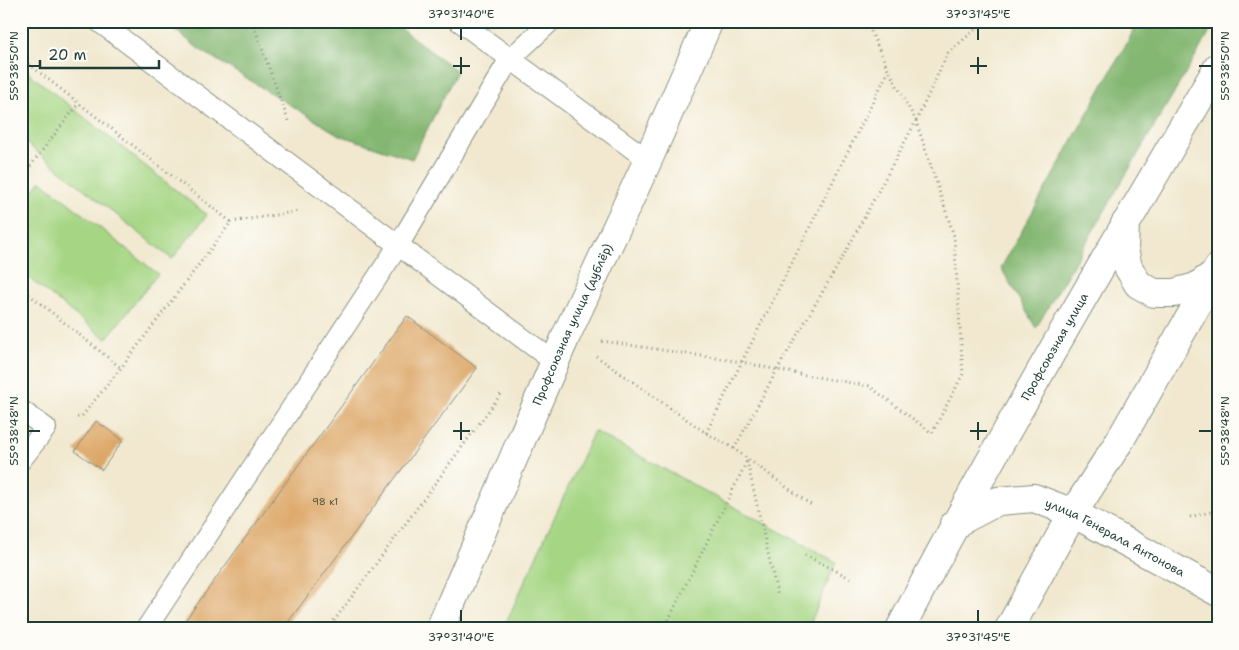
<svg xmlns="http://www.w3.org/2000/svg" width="1239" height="650" font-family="'Shantell Sans',sans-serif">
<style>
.green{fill:#a6d684;stroke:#628a5c}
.forest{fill:#84b772;stroke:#527a53}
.building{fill:#dda768}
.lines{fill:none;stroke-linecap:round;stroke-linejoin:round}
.lane-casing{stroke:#889282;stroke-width:22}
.street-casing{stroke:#889282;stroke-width:30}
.primary-casing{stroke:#889282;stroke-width:30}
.path{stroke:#889282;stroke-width:3;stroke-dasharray:1 4;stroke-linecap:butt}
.lane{stroke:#fff;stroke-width:20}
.street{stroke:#fff;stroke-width:28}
.primary{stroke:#fff;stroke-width:28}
.ticks{fill:none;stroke:#1f3d34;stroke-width:2}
.labels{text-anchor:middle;stroke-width:4;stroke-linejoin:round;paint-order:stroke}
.number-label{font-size:10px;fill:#4e5841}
.street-label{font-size:12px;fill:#1f3d34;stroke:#fdfcf7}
.neatline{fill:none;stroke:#1f3d34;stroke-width:2}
.ticks-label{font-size:12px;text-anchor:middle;fill:#1f3d34}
</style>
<rect width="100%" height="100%" fill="#fdfcf7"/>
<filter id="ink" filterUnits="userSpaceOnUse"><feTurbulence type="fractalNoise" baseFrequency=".02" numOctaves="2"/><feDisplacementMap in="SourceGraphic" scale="10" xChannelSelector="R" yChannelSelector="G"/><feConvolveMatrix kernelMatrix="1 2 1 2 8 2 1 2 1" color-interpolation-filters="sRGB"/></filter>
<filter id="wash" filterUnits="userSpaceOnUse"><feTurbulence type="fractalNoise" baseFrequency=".0096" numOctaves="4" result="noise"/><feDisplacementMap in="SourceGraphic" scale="20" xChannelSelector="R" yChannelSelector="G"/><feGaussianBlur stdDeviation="1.12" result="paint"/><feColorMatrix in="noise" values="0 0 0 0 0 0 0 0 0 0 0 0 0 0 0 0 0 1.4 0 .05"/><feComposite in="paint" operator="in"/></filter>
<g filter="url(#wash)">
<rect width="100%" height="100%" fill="#f1e8cf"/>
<g class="green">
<path d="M21 67 207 215 172 259 21 139Z"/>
<path d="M41 181 158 274 106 339 21 272V206Z"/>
<path d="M594 431 836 562 808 629H503Z"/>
</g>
<g class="forest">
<path d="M164 21H391L457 71 412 159 339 135 199 49Z"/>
<path d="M1139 21H1216L1036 328 1001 268Z"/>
</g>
<g id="blocks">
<g class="building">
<path d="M407 316 477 368 283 629H179Z"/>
<path d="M96 421 123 440 102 470 75 451Z"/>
</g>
</g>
</g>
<g filter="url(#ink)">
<use href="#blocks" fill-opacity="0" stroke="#889282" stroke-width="1"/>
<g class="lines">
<defs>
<g id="lane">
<path d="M98 21 556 363"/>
<path d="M459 21 648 160"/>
<path d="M21 410 46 428 21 460"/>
<path d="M146 629 398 246 509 60 551 21"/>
</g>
<g id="street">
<path d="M1125 224 1124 249 1128 267 1138 284 1154 293H1174L1196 287 1214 274"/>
<path id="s1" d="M954 524 998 501 1034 498 1073 513 1218 592"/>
<path id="s2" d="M440 629 566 336 648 160 709 21"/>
</g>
<g id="primary">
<path id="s3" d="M900 629C999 438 1109 252 1218 67"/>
<path d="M1009 629 1073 513 1119 442 1218 268"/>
</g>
</defs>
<use href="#lane" class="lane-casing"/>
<use href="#street" class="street-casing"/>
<use href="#primary" class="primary-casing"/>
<g class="path">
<path d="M252 21 289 123"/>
<path d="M21 58 231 222 121 368 82 416 75 418"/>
<path d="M21 178 79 103"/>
<path d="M231 222 300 211"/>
<path d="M21 288 121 368"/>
<path d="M602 341 742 362 777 370 869 386 932 433 963 374 954 236 916 121 889 71 866 21"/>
<path d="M596 356 706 433 733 448 811 505"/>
<path d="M706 433 888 72"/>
<path d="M734 449 777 370 844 255 916 121 948 53 985 21"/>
<path d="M747 461 778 597"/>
<path d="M1190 517 1218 510"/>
<path d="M805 555 850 578"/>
<path d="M328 629 501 394"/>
<path d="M664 629 747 461 746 460"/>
</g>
<use href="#lane" class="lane"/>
<use href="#street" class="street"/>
<use href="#primary" class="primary"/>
</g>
</g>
<path class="ticks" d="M461 28V40M978 28V40M461 57V74M978 57V74M28 66H40M453 66H470M970 66H987M1199 66H1212M461 422V440M978 422V440M28 431H40M453 431H470M970 431H987M1199 431H1212M461 610V622M978 610V622"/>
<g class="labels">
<g class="number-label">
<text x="325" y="505">98 к1</text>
</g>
<g class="street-label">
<text dy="4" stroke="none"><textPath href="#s2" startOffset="332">Профсоюзная улица (дублёр)</textPath></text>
<text dy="4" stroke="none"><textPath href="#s3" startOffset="322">Профсоюзная улица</textPath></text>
<text dy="4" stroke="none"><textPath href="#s1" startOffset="176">улица Генерала Антонова</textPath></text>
</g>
</g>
<rect width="1239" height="650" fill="none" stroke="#fdfcf7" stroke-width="55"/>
<path d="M40 60v8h119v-8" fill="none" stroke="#1f3d34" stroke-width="2.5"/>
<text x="48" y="60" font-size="15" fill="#1f3d34" stroke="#fdfcf7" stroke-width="4" paint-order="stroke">20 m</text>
<rect x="28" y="28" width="1184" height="594" class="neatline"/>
<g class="ticks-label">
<text x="461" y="18">37°31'40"E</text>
<text x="978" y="18">37°31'45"E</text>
<text transform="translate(14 66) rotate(-90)" y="4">55°38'50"N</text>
<text transform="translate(1225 66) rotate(-90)" y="4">55°38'50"N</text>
<text transform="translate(14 431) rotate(-90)" y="4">55°38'48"N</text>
<text transform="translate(1225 431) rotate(-90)" y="4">55°38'48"N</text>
<text x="461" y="641">37°31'40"E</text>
<text x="978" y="641">37°31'45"E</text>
</g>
</svg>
